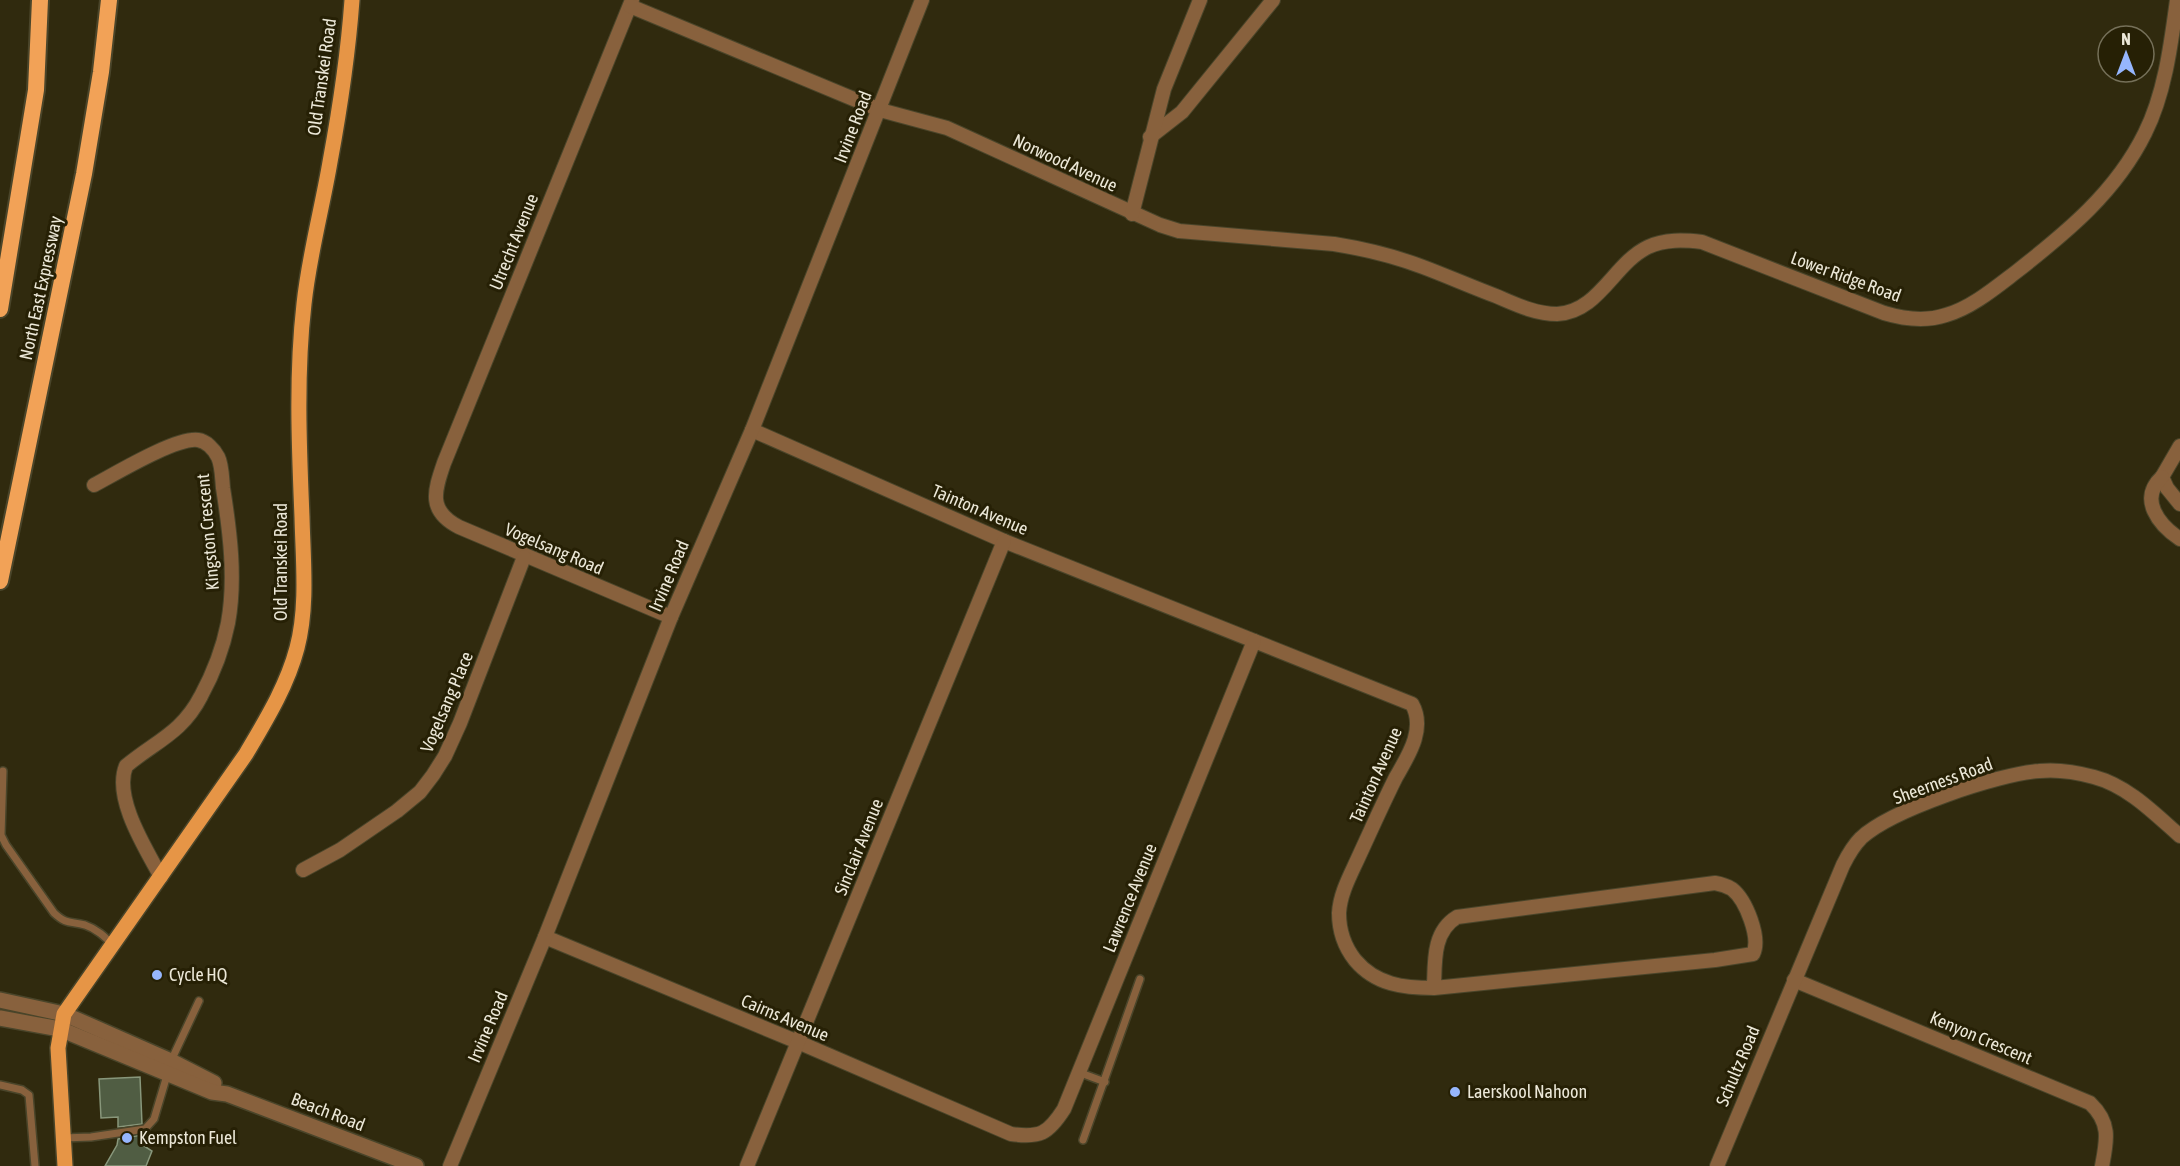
<svg xmlns="http://www.w3.org/2000/svg" width="2180" height="1166" font-family="'Asap Condensed',sans-serif">
<style>
.building{fill:#505d43;stroke:#88977b;stroke-width:1.5}
.lines{fill:none;stroke-linecap:round;stroke-linejoin:round}
.service-casing{stroke:#4a452a;stroke-width:10}
.minor-casing{stroke:#4a452a;stroke-width:16}
.tertiary-casing{stroke:#4a452a;stroke-width:18}
.primary-casing{stroke:#4a452a;stroke-width:18}
.trunk-casing{stroke:#4a452a;stroke-width:20}
.service{stroke:#88613d;stroke-width:7}
.minor{stroke:#88613d;stroke-width:14}
.tertiary{stroke:#88613d;stroke-width:15}
.primary{stroke:#e69546;stroke-width:15}
.trunk{stroke:#f2a257;stroke-width:16}
.poi-dot{fill:#96b6fd;stroke:#262005;stroke-width:2}
.labels{text-anchor:middle;stroke-width:6;stroke-linejoin:round;paint-order:stroke}
.street-label{font-size:18px;fill:#ece8d8;stroke:#262005}
.poi-label{font-size:18px;fill:#ece8d8;stroke:#262005;text-anchor:start}
</style>
<rect width="100%" height="100%" fill="#302a0e"/>
<g class="building">
<path d="M140 1077 142 1124 118 1127V1117L101 1118 99 1079Z"/>
<path d="M142 1135 141 1144 152 1151 146 1166H105L117 1145 118 1139Z"/>
</g>
<g class="lines">
<defs>
<g id="service">
<path d="M3 771 1 835 6 845 54 913C67 925 70 921 85 925 97 929 105 937 113 945"/>
<path d="M171 1061 199 1001"/>
<path d="M1078 1072 1105 1082"/>
<path d="M0 1085 22 1090 29 1095 35 1166"/>
<path d="M63 1138 91 1137 145 1129 154 1119 168 1072"/>
<path d="M1083 1140 1140 979"/>
</g>
<g id="minor">
<path d="M632 0 444 463C434 492 428 511 459 527L671 617"/>
<path d="M630 6 880 110 947 128 1160 225 1179 231 1334 244C1365 249 1394 256 1423 267 1447 276 1472 287 1496 296 1515 304 1535 314 1557 314 1599 312 1614 263 1648 247 1665 239 1684 240 1702 242L1884 313C1904 319 1925 322 1946 315 1971 308 1995 288 2016 272 2067 232 2116 192 2145 133 2165 93 2171 44 2177 0"/>
<path d="M1150 137 1182 112 1273 0"/>
<path d="M1132 214 1164 89 1200 0"/>
<path d="M752 430 1004 541 1412 704C1426 729 1408 756 1396 777 1383 803 1371 830 1359 856 1351 874 1340 893 1339 913 1339 931 1344 946 1355 960 1376 985 1404 988 1434 988L1715 960 1753 954C1761 938 1746 900 1732 889 1727 886 1721 884 1715 883L1457 917C1432 932 1435 963 1434 988"/>
<path d="M2180 446 2162 477 2167 488 2180 504"/>
<path d="M2162 477C2138 499 2159 525 2180 539"/>
<path d="M94 485C115 474 176 437 198 440 206 441 214 449 218 457 222 465 222 478 223 488 230 532 236 579 228 623 223 648 213 674 201 696 182 733 156 741 126 766 113 798 146 849 161 877"/>
<path d="M303 870 340 850 397 811 420 792 433 775 445 756 460 723 524 557"/>
<path d="M545 937 798 1042 1011 1134C1040 1138 1048 1134 1064 1109L1254 641"/>
<path d="M1794 980 2090 1103C2111 1123 2107 1140 2102 1166"/>
<path d="M450 1166 545 937 671 617 752 430 922 0"/>
<path d="M747 1166 1004 541"/>
<path d="M1717 1166 1843 865C1848 855 1853 846 1861 838 1891 810 1998 774 2039 771 2058 769 2076 772 2094 777 2128 786 2154 813 2180 836"/>
</g>
<g id="tertiary">
<path d="M0 1000 64 1014 171 1061 214 1083"/>
<path d="M0 1018 60 1029 212 1092 227 1094 416 1166"/>
</g>
<path id="primary" d="M65 1166 58 1048 64 1014 246 754C266 720 287 686 297 648 308 606 303 560 302 517 299 446 296 374 304 304 309 256 322 209 330 162 340 108 348 55 352 0"/>
<g id="trunk">
<path d="M0 309 36 90 40 0"/>
<path d="M0 581 84 174 101 72 109 0"/>
</g>
</defs>
<use href="#service" class="service-casing"/>
<use href="#minor" class="minor-casing"/>
<use href="#tertiary" class="tertiary-casing"/>
<use href="#primary" class="primary-casing"/>
<use href="#trunk" class="trunk-casing"/>
<use href="#service" class="service"/>
<use href="#minor" class="minor"/>
<use href="#tertiary" class="tertiary"/>
<use href="#primary" class="primary"/>
<use href="#trunk" class="trunk"/>
</g>
<g class="poi-dot">
<circle cx="157" cy="975" r="6"/>
<circle cx="1455" cy="1092" r="6"/>
<circle cx="127" cy="1138" r="6"/>
</g>
<g class="labels">
<g class="street-label">
<text transform="translate(322 77) rotate(-82)" y="6">Old Transkei Road</text>
<text transform="translate(853 127) rotate(-69)" y="6">Irvine Road</text>
<text transform="translate(1065 163) rotate(25)" y="6">Norwood Avenue</text>
<text transform="translate(514 242) rotate(-68)" y="6">Utrecht Avenue</text>
<text transform="translate(1846 277) rotate(20)" y="6">Lower Ridge Road</text>
<text transform="translate(41 288) rotate(-78)" y="6">North East Expressway</text>
<text transform="translate(980 510) rotate(23)" y="6">Tainton Avenue</text>
<text transform="translate(208 532) rotate(-95)" y="6">Kingston Crescent</text>
<text transform="translate(554 549) rotate(23)" y="6">Vogelsang Road</text>
<text transform="translate(281 562) rotate(-90)" y="6">Old Transkei Road</text>
<text transform="translate(669 576) rotate(-67)" y="6">Irvine Road</text>
<text transform="translate(447 702) rotate(-67)" y="6">Vogelsang Place</text>
<text transform="translate(1376 775) rotate(-66)" y="6">Tainton Avenue</text>
<text transform="translate(1943 781) rotate(-20)" y="6">Sheerness Road</text>
<text transform="translate(859 847) rotate(-68)" y="6">Sinclair Avenue</text>
<text transform="translate(1130 898) rotate(-68)" y="6">Lawrence Avenue</text>
<text transform="translate(785 1018) rotate(23)" y="6">Cairns Avenue</text>
<text transform="translate(488 1027) rotate(-67)" y="6">Irvine Road</text>
<text transform="translate(1981 1038) rotate(23)" y="6">Kenyon Crescent</text>
<text transform="translate(1738 1066) rotate(-67)" y="6">Schultz Road</text>
<text transform="translate(328 1112) rotate(21)" y="6">Beach Road</text>
</g>
<g class="poi-label">
<text x="169" y="981">Cycle HQ</text>
<text x="1467" y="1098">Laerskool Nahoon</text>
<text x="139" y="1144">Kempston Fuel</text>
</g>
</g>
<g transform="translate(2126 54)"><circle r="28" fill="#262005" stroke="#757059" stroke-width="1.5"/>
<path d="M0-4.5L10 22L0 15L-10 22Z" fill="#96b6fd"/>
<text y="-9" font-size="16" font-weight="bold" text-anchor="middle" fill="#ece8d8">N</text>
</g>
</svg>
